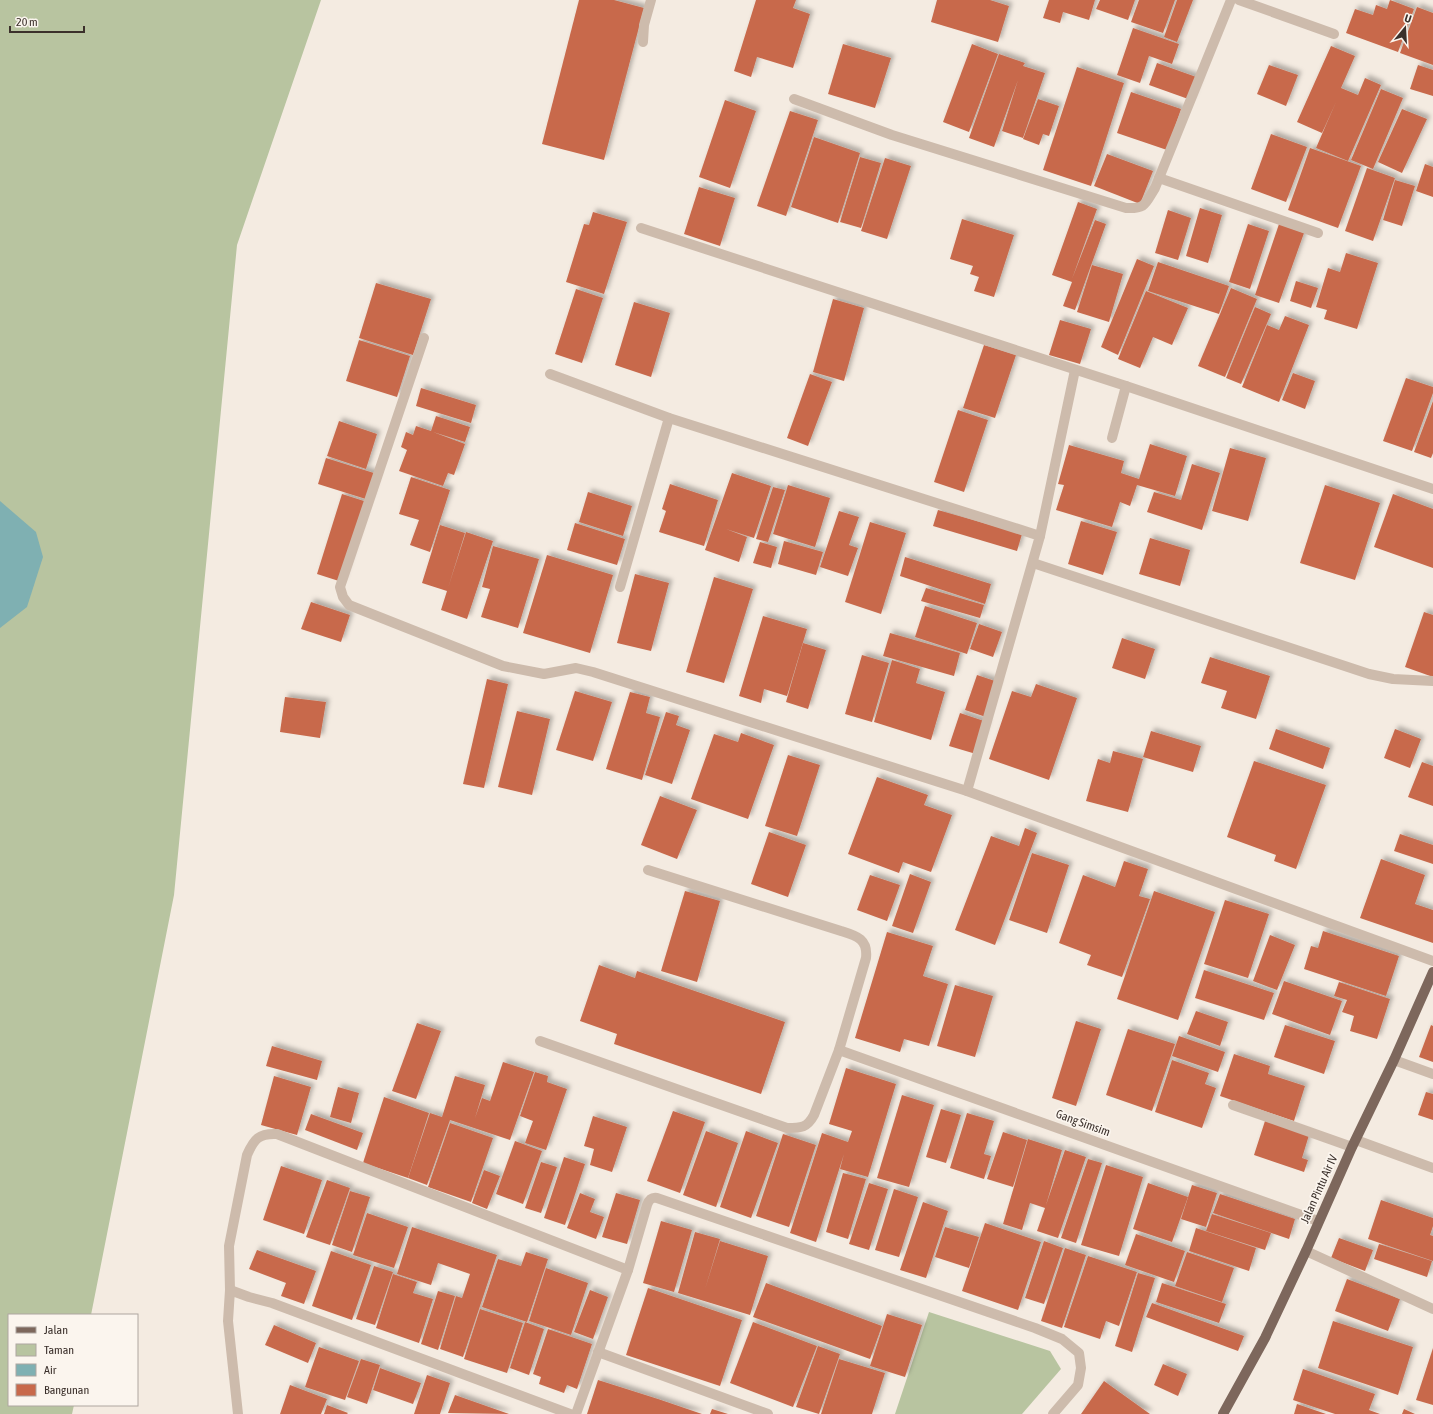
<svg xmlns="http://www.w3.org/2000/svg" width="1433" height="1414" font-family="'Asap Condensed',sans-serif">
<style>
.green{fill:#b8c4a0}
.water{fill:#7fb0b2}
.building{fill:#c8694b;filter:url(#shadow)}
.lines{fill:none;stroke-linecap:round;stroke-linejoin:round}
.minor{stroke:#cdbbac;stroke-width:10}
.major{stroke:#7d675c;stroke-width:10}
.labels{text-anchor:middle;stroke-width:3.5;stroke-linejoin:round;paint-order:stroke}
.street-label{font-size:12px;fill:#3b302b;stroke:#fbf5ee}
</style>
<defs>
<filter id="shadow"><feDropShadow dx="3.5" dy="-3.5" stdDeviation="2" flood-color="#0004"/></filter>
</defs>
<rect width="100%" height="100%" fill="#f4ebe1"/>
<g class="green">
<path d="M0 0H321L237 245 174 895 91 1315H9V1405H74L72 1414H0Z"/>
<path d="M929 1312 1050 1351 1061 1369 1022 1414H895Z"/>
</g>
<path class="water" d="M0 501 36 532 43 557 27 607 0 628Z"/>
<g class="building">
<path d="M579 0H614L644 8 604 160 542 144Z"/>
<path d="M756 0H796L793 8 810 14 793 68 757 57 751 77 734 71Z"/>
<path d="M937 0H990L1009 6 998 42 931 22Z"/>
<path d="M1049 0H1095L1089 20 1063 12 1060 23 1043 18Z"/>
<path d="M1100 0H1135L1128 20 1096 9Z"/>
<path d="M1139 0H1175L1163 33 1131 22Z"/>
<path d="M1177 0H1193L1177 42 1164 37Z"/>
<path d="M1390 0 1414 9 1398 52 1346 33 1355 9 1373 15 1376 5 1387 9Z"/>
<path d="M1417 7 1433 13V65L1400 53Z"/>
<path d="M1133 28 1179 44 1172 64 1149 56 1140 83 1117 75Z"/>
<path d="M843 44 891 58 875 108 828 94Z"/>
<path d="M972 44 998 54 969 132 943 122Z"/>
<path d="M1331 46 1355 56 1341 88 1358 95 1365 78 1381 85 1348 161 1316 148 1336 102 1322 133 1297 122Z"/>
<path d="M999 54 1025 63 1023 66 1045 73 1023 138 1002 131 1018 80 994 147 969 138Z"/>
<path d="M1157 63 1199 78 1191 100 1149 85Z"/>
<path d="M1269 65 1298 75 1286 106 1257 94Z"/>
<path d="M1418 65 1433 70V96L1410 89Z"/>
<path d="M1077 67 1124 83 1091 186 1043 170Z"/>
<path d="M1381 89 1403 98 1373 169 1351 160Z"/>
<path d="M1131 92 1181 109 1167 150 1117 133Z"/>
<path d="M1038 99 1059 106 1049 136 1043 134 1039 145 1023 139Z"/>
<path d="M725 100 756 111 730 188 699 177Z"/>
<path d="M1402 109 1427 119 1402 173 1378 162Z"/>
<path d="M790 111 818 120 786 216 757 206Z"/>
<path d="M1271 134 1307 147 1286 202 1251 189Z"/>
<path d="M814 137 860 153 838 223 791 207Z"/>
<path d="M1310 148 1361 166 1338 228 1288 210Z"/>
<path d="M1107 154 1153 171 1140 204 1094 186Z"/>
<path d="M860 157 881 163 861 228 840 222Z"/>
<path d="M885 158 911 166 887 239 861 231Z"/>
<path d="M1425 164 1433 167V197L1416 191Z"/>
<path d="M1367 168 1395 178 1373 241 1345 231Z"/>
<path d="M1395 180 1415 186 1402 226 1383 220Z"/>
<path d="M699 187 735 198 720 246 684 234Z"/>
<path d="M1078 202 1097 209 1072 279 1095 220 1106 224 1075 310 1063 306 1072 282 1052 275Z"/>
<path d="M1200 208 1222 215 1208 263 1186 256Z"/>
<path d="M1168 210 1191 218 1178 260 1155 253Z"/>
<path d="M593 212 627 222 604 294 566 282 584 224 589 225Z"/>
<path d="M962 219 1014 235 994 297 974 291 979 277 970 274 973 266 950 259Z"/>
<path d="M1248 224 1269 231 1250 289 1229 282Z"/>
<path d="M1279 224 1304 233 1279 303 1255 295Z"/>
<path d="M1346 253 1378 263 1357 329 1324 319 1327 310 1316 307 1328 268 1340 272Z"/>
<path d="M1137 259 1154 266 1118 355 1101 347Z"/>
<path d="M1158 262 1229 286 1219 314 1148 291Z"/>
<path d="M1092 265 1123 274 1109 322 1077 312Z"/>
<path d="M1296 281 1318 288 1311 308 1290 301Z"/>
<path d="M376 283 431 299 413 355 359 338Z"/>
<path d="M1231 288 1257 299 1225 377 1198 366Z"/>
<path d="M576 289 603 298 582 363 555 354Z"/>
<path d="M1146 291 1188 308 1172 345 1153 337 1140 368 1118 359Z"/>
<path d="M833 299 864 308 844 381 813 372Z"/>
<path d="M634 302 670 313 651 377 615 365Z"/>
<path d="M1255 307 1271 314 1241 384 1226 378Z"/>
<path d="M1285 316 1309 325 1279 402 1242 387 1267 325 1279 330Z"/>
<path d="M1060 320 1091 329 1080 364 1049 355Z"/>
<path d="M359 340 410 356 397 397 346 381Z"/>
<path d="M984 345 1016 355 995 418 963 408Z"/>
<path d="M1293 373 1315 381 1305 409 1282 400Z"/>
<path d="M810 374 832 382 808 446 787 438Z"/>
<path d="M1406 378 1433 387V393L1412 451 1383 441Z"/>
<path d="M421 388 476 405 471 423 416 406Z"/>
<path d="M1433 401V453L1431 458 1414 452Z"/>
<path d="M958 410 988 420 964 492 934 482Z"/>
<path d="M436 416 470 427 465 442 433 432 465 444 454 475 448 473 443 486 399 471 407 450 401 447 406 432 413 435 416 426 431 431Z"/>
<path d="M339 421 377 434 366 469 327 456Z"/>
<path d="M1150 444 1187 456 1175 496 1137 485 1130 506 1120 502 1112 527 1056 510 1064 485 1058 484 1069 445 1124 461 1121 473 1139 479Z"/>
<path d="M1230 448 1266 458 1248 521 1212 511Z"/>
<path d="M326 458 377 474 369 500 318 484Z"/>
<path d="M1192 464 1220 473 1202 530 1147 512 1154 492 1181 500Z"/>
<path d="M732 473 771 486 754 538 726 529 747 537 739 562 705 550Z"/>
<path d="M411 477 450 490 430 552 410 545 419 520 399 514Z"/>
<path d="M670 484 718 500 704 546 659 532 666 511 662 509Z"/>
<path d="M788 485 830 498 815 547 773 534Z"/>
<path d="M1325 485 1380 503 1355 580 1300 563Z"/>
<path d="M773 487 785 490 768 542 756 539Z"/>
<path d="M588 492 632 506 623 536 579 522Z"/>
<path d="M342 494 367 502 342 582 317 574Z"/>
<path d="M1393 494 1433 509V568L1374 547Z"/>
<path d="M938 510 1022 534 1017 551 933 526Z"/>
<path d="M839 511 859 517 849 545 858 548 848 576 820 567Z"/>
<path d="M1081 521 1117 532 1103 575 1068 564Z"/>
<path d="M870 522 906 533 881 614 845 602Z"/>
<path d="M575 523 625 539 617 565 567 550Z"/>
<path d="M440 525 465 533 448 588 466 532 493 541 467 619 441 610 447 591 422 583Z"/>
<path d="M1150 538 1190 550 1180 586 1139 574Z"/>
<path d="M784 541 823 552 816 575 778 564Z"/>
<path d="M760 542 777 547 771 568 753 563Z"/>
<path d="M493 546 539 559 518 628 481 617 490 589 482 587Z"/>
<path d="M547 555 613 575 590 653 523 633Z"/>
<path d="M905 557 991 584 985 604 900 576Z"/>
<path d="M635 574 669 583 651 651 617 643Z"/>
<path d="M714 577 753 589 724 683 686 672Z"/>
<path d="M926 588 984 605 980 618 921 601Z"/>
<path d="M311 602 350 615 341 642 301 629Z"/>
<path d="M925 606 977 623 967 654 915 637Z"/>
<path d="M1424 612 1433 615V677L1405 667Z"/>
<path d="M763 616 807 629 787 696 764 689 761 703 739 696Z"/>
<path d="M979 624 1002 632 993 657 970 649Z"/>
<path d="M890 633 960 653 954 676 883 656Z"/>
<path d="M1122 638 1155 649 1145 679 1112 668Z"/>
<path d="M803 643 826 650 808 709 786 702Z"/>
<path d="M862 655 889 663 872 722 845 714Z"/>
<path d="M1210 657 1270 676 1256 719 1221 708 1227 691 1201 683Z"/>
<path d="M892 660 920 669 916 683 945 692 931 740 874 722Z"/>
<path d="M977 675 998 682 986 717 965 710Z"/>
<path d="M487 679 508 684 484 788 463 784Z"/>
<path d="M1036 684 1077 698 1049 780 989 759 1012 691 1031 697Z"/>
<path d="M575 691 612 702 593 761 556 750Z"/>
<path d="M630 692 650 697 646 713 660 717 642 780 606 769Z"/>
<path d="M285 697 326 702 320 738 280 732Z"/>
<path d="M517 711 550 719 532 795 498 787Z"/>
<path d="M666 712 679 716 676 725 690 730 672 784 645 775Z"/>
<path d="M960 713 987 722 976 754 949 746Z"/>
<path d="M1276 729 1330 748 1323 769 1269 749Z"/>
<path d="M1395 729 1421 739 1410 768 1384 758Z"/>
<path d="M1151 731 1201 746 1193 772 1143 757Z"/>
<path d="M741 733 774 745 748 819 691 799 714 734 738 742Z"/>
<path d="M1113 751 1143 759 1128 812 1086 801 1098 759 1110 763Z"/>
<path d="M788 755 820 765 797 836 765 826Z"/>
<path d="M1254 761 1326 785 1296 869 1274 861 1276 855 1227 837Z"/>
<path d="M1422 762 1433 766V806L1408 797Z"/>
<path d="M877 777 928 795 924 805 952 815 931 872 903 862 899 873 848 854Z"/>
<path d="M660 796 697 810 677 859 641 845Z"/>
<path d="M1025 828 1037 833 995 945 955 930 991 836 1019 846Z"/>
<path d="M769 832 806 845 788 897 751 884Z"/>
<path d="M1400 834 1433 845V864L1394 851Z"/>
<path d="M1032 853 1069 865 1047 933 1009 920Z"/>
<path d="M1381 859 1425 875 1415 904 1433 910V943L1360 918Z"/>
<path d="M1124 861 1148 869 1139 896 1150 899 1122 977 1087 965 1091 955 1059 943 1083 875 1115 887Z"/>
<path d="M910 874 931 882 913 933 892 926Z"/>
<path d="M870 875 900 885 887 921 857 910Z"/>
<path d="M685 891 720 901 697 982 661 971Z"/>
<path d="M1154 891 1215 912 1178 1020 1117 999Z"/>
<path d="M1225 900 1269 914 1248 978 1204 964Z"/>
<path d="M1323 931 1399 956 1386 996 1304 969 1311 946 1318 948Z"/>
<path d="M887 932 933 946 923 976 948 984 929 1046 904 1039 900 1052 855 1038Z"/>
<path d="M1270 935 1295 945 1277 990 1253 981Z"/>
<path d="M599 965 635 978 637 971 785 1022 761 1094 614 1044 617 1034 580 1021Z"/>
<path d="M1204 970 1274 993 1264 1020 1195 998Z"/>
<path d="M1284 981 1342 1001 1330 1035 1272 1014Z"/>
<path d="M1339 982 1390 999 1377 1039 1350 1031 1354 1016 1342 1012 1347 1000 1334 996Z"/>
<path d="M955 985 993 996 975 1057 937 1046Z"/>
<path d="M1196 1011 1228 1022 1220 1046 1187 1034Z"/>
<path d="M1076 1021 1101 1029 1076 1106 1052 1098Z"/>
<path d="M417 1023 441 1031 416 1099 392 1091Z"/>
<path d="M1285 1025 1335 1041 1324 1074 1274 1057Z"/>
<path d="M1431 1025 1433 1026V1062L1419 1057Z"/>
<path d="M1128 1029 1175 1044 1152 1111 1106 1095Z"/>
<path d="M1179 1036 1225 1052 1218 1072 1172 1056Z"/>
<path d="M272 1046 322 1061 317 1080 266 1066Z"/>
<path d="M1234 1054 1270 1066 1268 1074 1305 1086 1294 1121 1220 1096Z"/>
<path d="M1172 1060 1209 1073 1205 1084 1216 1088 1202 1128 1155 1112Z"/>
<path d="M503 1062 534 1072 510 1140 450 1120 427 1185 408 1178 430 1113 442 1117 455 1076 485 1085 475 1118 482 1098 490 1101Z"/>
<path d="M846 1068 896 1084 868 1177 840 1169 844 1154 816 1242 790 1233 822 1133 848 1142 852 1131 829 1124Z"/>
<path d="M535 1072 548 1076 547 1082 567 1089 546 1150 525 1143 533 1121 520 1116Z"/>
<path d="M274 1076 311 1087 297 1135 261 1125Z"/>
<path d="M338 1087 359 1093 351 1123 330 1117Z"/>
<path d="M1426 1092 1433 1094V1120L1418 1115Z"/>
<path d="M902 1095 934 1105 909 1187 877 1178Z"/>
<path d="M384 1097 429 1113 408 1178 363 1163Z"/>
<path d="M941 1109 961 1115 946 1163 926 1157Z"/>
<path d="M673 1111 705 1122 680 1193 647 1181Z"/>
<path d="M967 1113 994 1121 984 1154 991 1156 984 1179 950 1168Z"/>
<path d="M311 1114 363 1133 357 1150 305 1130Z"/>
<path d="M593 1116 627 1127 612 1172 590 1165 594 1149 584 1146Z"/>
<path d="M1265 1121 1309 1135 1302 1158 1308 1160 1304 1172 1254 1155Z"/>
<path d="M450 1123 493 1138 471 1202 428 1187Z"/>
<path d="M706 1131 738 1143 716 1207 683 1195Z"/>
<path d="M746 1131 778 1143 751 1218 720 1207Z"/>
<path d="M1003 1132 1027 1140 1013 1187 987 1179Z"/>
<path d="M783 1134 816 1145 789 1227 756 1216Z"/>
<path d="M1028 1139 1062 1150 1046 1205 1065 1150 1086 1157 1058 1238 1037 1231 1045 1208 1030 1203 1022 1230 1003 1224Z"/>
<path d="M515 1141 542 1151 523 1204 496 1194Z"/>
<path d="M564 1157 585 1164 565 1225 544 1218Z"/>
<path d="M1088 1159 1102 1163 1076 1243 1061 1238Z"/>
<path d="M541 1162 557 1167 541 1213 525 1208Z"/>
<path d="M1106 1165 1143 1177 1119 1256 1081 1245Z"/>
<path d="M281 1166 322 1180 304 1234 263 1220Z"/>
<path d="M484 1170 500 1176 487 1209 472 1203Z"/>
<path d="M843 1173 866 1179 848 1239 826 1232Z"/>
<path d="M327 1180 350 1188 330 1245 306 1237Z"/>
<path d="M869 1183 888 1189 869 1250 849 1244Z"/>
<path d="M1148 1183 1188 1197 1172 1242 1133 1229Z"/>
<path d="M1192 1185 1217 1193 1206 1227 1181 1219Z"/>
<path d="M894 1189 918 1197 899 1257 875 1250Z"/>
<path d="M350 1191 370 1197 352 1252 332 1245Z"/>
<path d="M580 1193 595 1199 590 1212 604 1217 596 1239 567 1228Z"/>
<path d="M616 1193 640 1200 627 1244 602 1237Z"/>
<path d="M1220 1194 1295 1219 1289 1239 1213 1213Z"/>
<path d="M1381 1200 1433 1218V1226L1430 1235 1433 1236V1261L1368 1239Z"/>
<path d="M923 1202 948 1211 926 1278 900 1270Z"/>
<path d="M367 1213 408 1227 394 1268 353 1255Z"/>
<path d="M1212 1214 1271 1233 1265 1250 1206 1231Z"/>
<path d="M661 1221 692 1230 674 1292 643 1283Z"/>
<path d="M985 1223 1041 1242 1018 1310 962 1291Z"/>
<path d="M412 1227 497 1255 463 1357 440 1349 456 1296 462 1298 470 1274 438 1263 431 1285 397 1274Z"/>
<path d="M945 1227 979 1237 969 1268 935 1257Z"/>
<path d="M1196 1228 1256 1248 1249 1271 1189 1251Z"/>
<path d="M695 1232 720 1239 705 1289 720 1241 768 1256 750 1315 678 1293Z"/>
<path d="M1136 1234 1185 1251 1174 1282 1125 1265Z"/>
<path d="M1339 1238 1373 1250 1365 1271 1331 1258Z"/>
<path d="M1044 1241 1063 1248 1044 1304 1025 1298Z"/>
<path d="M1379 1244 1432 1261 1427 1277 1374 1259Z"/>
<path d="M1065 1248 1086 1255 1062 1328 1041 1321Z"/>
<path d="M257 1250 316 1271 304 1304 281 1296 286 1283 249 1269Z"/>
<path d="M331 1251 371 1265 352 1320 312 1306Z"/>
<path d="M526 1252 548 1259 527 1322 482 1307 498 1259 521 1266Z"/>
<path d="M1187 1252 1234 1268 1222 1302 1175 1286Z"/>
<path d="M1088 1256 1137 1272 1119 1326 1106 1321 1100 1339 1064 1327Z"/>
<path d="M374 1266 393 1272 375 1325 356 1319Z"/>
<path d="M546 1268 588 1283 571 1335 529 1321Z"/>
<path d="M1138 1273 1155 1278 1132 1352 1115 1346Z"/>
<path d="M393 1274 417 1282 413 1293 433 1299 419 1343 376 1328Z"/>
<path d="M1347 1279 1400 1299 1388 1331 1335 1311Z"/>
<path d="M766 1283 882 1326 870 1359 753 1317Z"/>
<path d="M1162 1283 1226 1304 1219 1323 1156 1302Z"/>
<path d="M648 1288 742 1320 720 1386 626 1355Z"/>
<path d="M590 1290 608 1297 593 1339 574 1332Z"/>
<path d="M438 1291 455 1296 438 1350 421 1344Z"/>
<path d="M1152 1303 1244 1336 1238 1351 1146 1317Z"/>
<path d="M480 1309 523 1323 507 1373 464 1359Z"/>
<path d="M887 1314 922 1325 905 1377 870 1366Z"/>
<path d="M1333 1321 1413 1347 1398 1395 1318 1368Z"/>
<path d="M525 1322 544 1329 529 1375 510 1368Z"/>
<path d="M753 1322 817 1346 793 1407 730 1383Z"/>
<path d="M274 1325 316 1343 308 1363 265 1345Z"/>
<path d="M548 1329 592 1344 577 1389 567 1385 564 1393 539 1384 541 1377 533 1374Z"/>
<path d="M818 1346 840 1354 819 1414 796 1407Z"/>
<path d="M319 1347 359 1361 345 1400 305 1387Z"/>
<path d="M1433 1348V1405L1416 1400Z"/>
<path d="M361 1359 380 1365 367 1404 347 1397Z"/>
<path d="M839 1359 885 1373 872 1414H821Z"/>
<path d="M1163 1364 1187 1374 1178 1396 1154 1385Z"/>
<path d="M380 1368 421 1383 413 1404 373 1390Z"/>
<path d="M1303 1369 1375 1394 1369 1410 1380 1414H1335L1293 1400Z"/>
<path d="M427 1375 450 1383 440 1414H414Z"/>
<path d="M598 1380 658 1399 702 1414H587Z"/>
<path d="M1104 1381 1150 1414H1081Z"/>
<path d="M290 1385 327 1399 321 1414H280Z"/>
<path d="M455 1395 509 1414H508L448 1413Z"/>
<path d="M1297 1404 1326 1414H1294Z"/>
<path d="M327 1405 348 1413 347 1414H324Z"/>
<path d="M712 1409 728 1414H710Z"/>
<path d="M1404 1409 1415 1414H1402Z"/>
</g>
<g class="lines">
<g class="minor">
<path d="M1239 0 1334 34"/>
<path d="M643 42 644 25 651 0"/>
<path d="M794 99 892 135 1126 208C1146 209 1145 204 1155 188L1231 0"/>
<path d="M1159 178 1318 233"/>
<path d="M641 228 1126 386 1433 489"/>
<path d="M424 338 340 587 343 597 349 605 503 666 544 674 576 668 593 672 967 791 1433 961"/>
<path d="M550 374 669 418 1040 536 967 791"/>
<path d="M1112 438 1126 386"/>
<path d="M1040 536 1075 370"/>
<path d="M1033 563 1369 674 1393 679 1433 681"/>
<path d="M620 587 669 418"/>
<path d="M540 1041 787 1128C801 1128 807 1128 814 1115L839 1050 866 958C868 939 857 936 841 931L648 870"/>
<path d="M839 1050 1318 1221"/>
<path d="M1394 1060 1433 1074"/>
<path d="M1233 1105 1352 1147"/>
<path d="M1356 1140 1433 1168"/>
<path d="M1306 1251 1433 1309"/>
<path d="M230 1290 229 1246 247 1155C254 1139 259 1133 277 1134L628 1270"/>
<path d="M598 1352 768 1414"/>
<path d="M238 1414 228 1321 230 1290 249 1297 272 1303 570 1414"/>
<path d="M576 1414 628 1270 647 1205C649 1200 651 1197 657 1198L1035 1328 1062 1339 1079 1353 1081 1368 1078 1385 1053 1414"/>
</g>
<path class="major" d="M1223 1414 1265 1338 1306 1251 1352 1147 1394 1060 1433 972"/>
</g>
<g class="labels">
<g class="street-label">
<text transform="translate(1083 1123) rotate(20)" y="4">Gang Simsim</text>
<text transform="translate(1319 1189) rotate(-66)" y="4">Jalan Pintu Air IV</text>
</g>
</g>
<rect x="8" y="1314" width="130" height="92" fill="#fbf5ee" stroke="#aea6a0"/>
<rect x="16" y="1327" width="20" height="6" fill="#7d675c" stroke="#aea6a0"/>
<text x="44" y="1334" font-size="12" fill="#3b302b">Jalan</text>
<rect x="16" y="1344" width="20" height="12" fill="#b8c4a0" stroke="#aea6a0"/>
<text x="44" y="1354" font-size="12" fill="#3b302b">Taman</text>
<rect x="16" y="1364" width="20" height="12" fill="#7fb0b2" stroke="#aea6a0"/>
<text x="44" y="1374" font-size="12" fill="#3b302b">Air</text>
<rect x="16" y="1384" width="20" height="12" fill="#c8694b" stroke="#aea6a0"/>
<text x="44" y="1394" font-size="12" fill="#3b302b">Bangunan</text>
<g transform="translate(1405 28) rotate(18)" stroke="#fbf5ee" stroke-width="3" paint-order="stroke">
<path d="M0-3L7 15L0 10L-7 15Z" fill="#3b302b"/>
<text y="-6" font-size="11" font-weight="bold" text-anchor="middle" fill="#3b302b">U</text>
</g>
<path d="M10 26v6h74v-6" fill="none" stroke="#3b302b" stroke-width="2"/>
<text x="16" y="26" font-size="12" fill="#3b302b" stroke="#fbf5ee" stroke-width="3" paint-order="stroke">20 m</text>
</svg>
